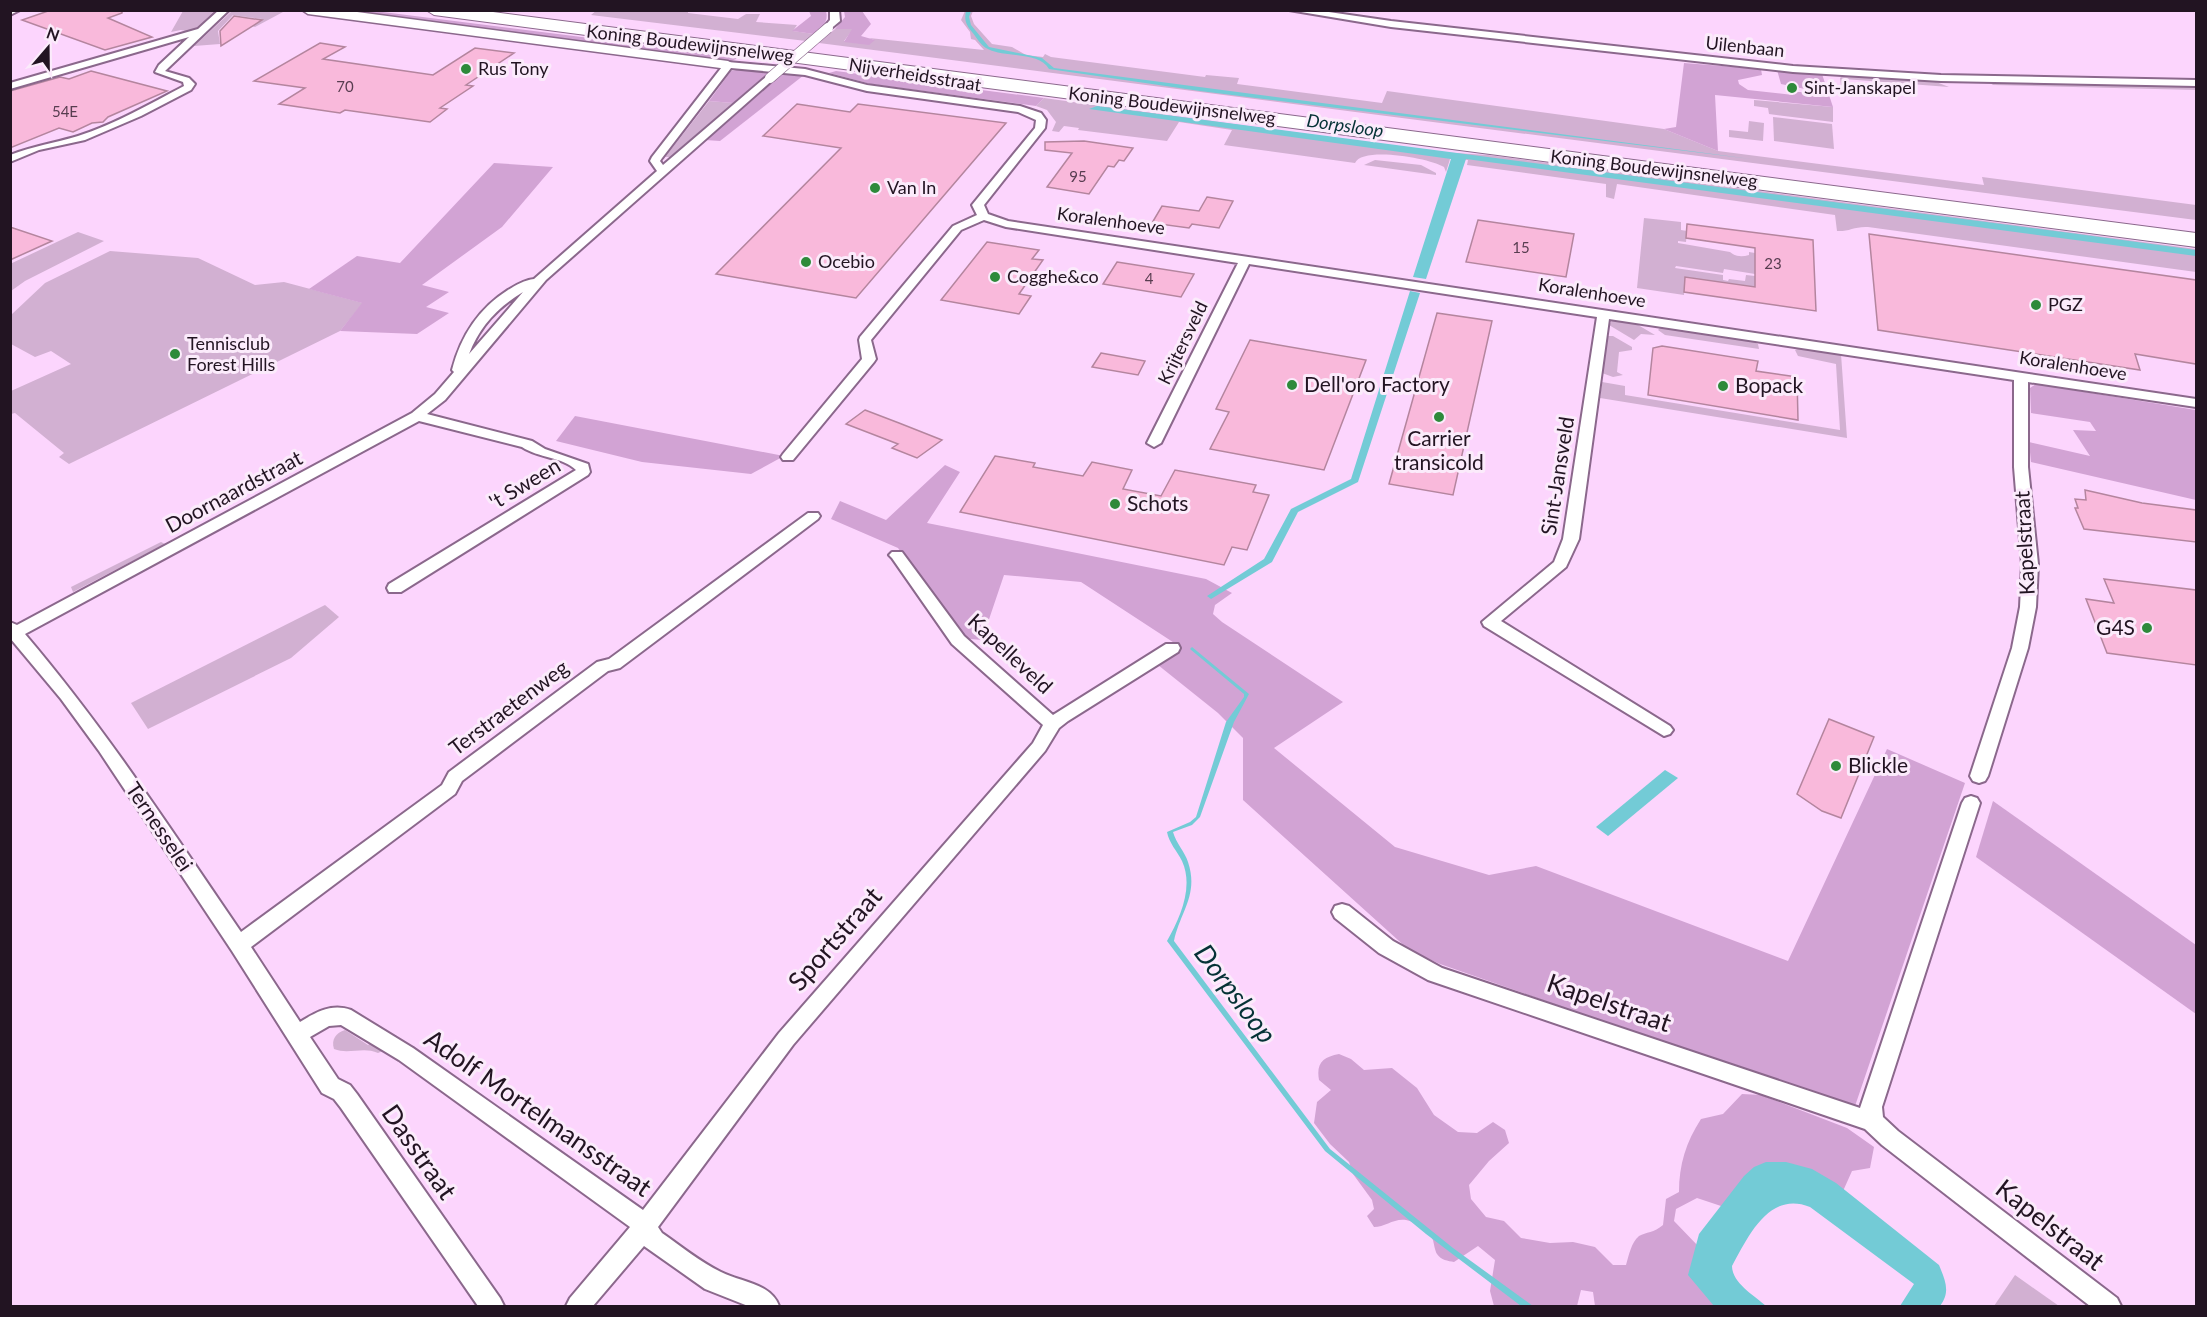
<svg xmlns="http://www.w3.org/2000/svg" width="2207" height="1317" font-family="Lato,sans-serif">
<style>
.green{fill:#d2b0d2}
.forest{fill:#d2a3d4}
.water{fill:#73cbd6}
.building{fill:#f9b9db;stroke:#b4859e;stroke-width:1.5}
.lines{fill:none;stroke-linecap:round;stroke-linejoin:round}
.street-casing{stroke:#8b688c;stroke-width:4}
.secondary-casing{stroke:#8b688c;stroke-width:3}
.highway-casing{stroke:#8b688c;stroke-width:2}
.street{fill:#fff;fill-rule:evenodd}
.secondary{fill:#fff;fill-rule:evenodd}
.highway{fill:#fff;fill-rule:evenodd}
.street-bridge-casing{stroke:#8b688c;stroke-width:11;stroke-linecap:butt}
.street-bridge{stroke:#fff;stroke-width:10}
.poi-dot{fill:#2e8a3a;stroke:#fbebfb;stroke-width:2}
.labels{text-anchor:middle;stroke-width:6;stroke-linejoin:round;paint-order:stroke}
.far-number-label{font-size:15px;fill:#583d50}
.far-street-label{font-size:18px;fill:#221422;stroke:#fbebfb}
.far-poi-label{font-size:18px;fill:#221422;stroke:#fbebfb;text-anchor:start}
.far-water-label{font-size:18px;font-style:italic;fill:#053236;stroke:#fbebfb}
.poi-label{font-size:21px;fill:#221422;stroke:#fbebfb;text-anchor:start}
.street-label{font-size:21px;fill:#221422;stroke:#fbebfb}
.near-street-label{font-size:26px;fill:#221422;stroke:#fbebfb}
.near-water-label{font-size:27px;font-style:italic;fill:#053236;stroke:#fbebfb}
</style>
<rect width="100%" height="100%" fill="#fcd5fd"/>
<g class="green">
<path d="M272 10 283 12 255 27 252 26 262 19 233 15 218 31 220 44 194 46 232 11Z"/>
<path d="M597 10H688V13L738 19 746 14H760L756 22 797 25 793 31 814 34 806 41 591 15Z"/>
<path d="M183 11H218L204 24 190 32 181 30 171 32Z"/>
<path d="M965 11H973L971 16 974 24 992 44 1012 47 1026 55 1043 57 1045 54 1051 57 1205 77 1206 75 1239 78 1237 84 1382 103 1387 91 1664 129 1718 151 1984 185 1982 177 2196 205V220L819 43 835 29H853L844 41 874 40 869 38 984 50 975 40 971 39 970 32 961 20Z"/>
<path d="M1842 76 1931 80 1949 87 1844 79 1845 94H1842L1840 78Z"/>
<path d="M1987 81 2196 86V90L1993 85Z"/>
<path d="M1044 98 1439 152 1488 155 2196 249V272L1868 227C1855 226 1848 232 1837 231L1835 215 1617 184 1614 199 1606 197V184L1467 165 1468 160 1450 159 1446 172 1444 167C1430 158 1362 146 1355 163L1224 145 1232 130 1179 122 1167 141 1078 130 1079 128 1064 126 1059 132 1052 131 1056 122 1047 110 1036 106Z"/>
<path d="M1754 100 1833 107V122L1769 114 1768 108 1754 106Z"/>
<path d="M709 101 733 103 670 157H665Z"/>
<path d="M1773 117 1832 124 1834 149 1774 141Z"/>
<path d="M1749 121 1764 123 1763 141 1729 137V130L1748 132Z"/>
<path d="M1375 160 1421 165 1436 173V175L1364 165Z"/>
<path d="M1644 218 1681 222V230L1687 231 1686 242 1678 241V243L1730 252C1736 257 1742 257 1749 255V252L1755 253V274L1724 269 1723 273 1676 266 1675 268 1723 275V280L1728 281 1729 279 1745 281 1746 275 1755 276V287L1685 278 1684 295 1637 288Z"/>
<path d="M78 232 104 241 25 281 11 291 10 264Z"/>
<path d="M110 251 198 258 255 285 284 282 363 303 340 331 69 464 59 457 64 453 15 413 11 414V391L71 364 51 351 35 357 11 344V315L45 283Z"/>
<path d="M1612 321 1633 322 1655 335 1641 334 1634 340 1609 325Z"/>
<path d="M1661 327 1750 340 1758 344 1759 349 1665 335 1658 330Z"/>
<path d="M1606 336H1613L1632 347V350L1619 352 1617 372 1623 375 1613 377 1602 373Z"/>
<path d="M1800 348 1841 354 1847 438 1600 398 1602 382 1625 386V395L1840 430 1836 364 1798 356 1795 350Z"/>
<path d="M161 542 165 544 73 592 71 587Z"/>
<path d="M325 605 339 617 291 658 148 729 131 703Z"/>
<path d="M345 1030 368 1045 373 1041 385 1050 378 1053C363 1046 349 1055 334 1049 331 1039 336 1033 345 1030Z"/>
<path d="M2015 1275 2059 1306H1994Z"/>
</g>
<g class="forest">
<path d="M349 11H375L741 57 731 61 679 55Z"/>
<path d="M809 11H826C829 22 822 27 814 34L792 31 811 16Z"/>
<path d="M844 11H862L871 24 861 36 875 40 869 45 844 42 852 29H835L845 17Z"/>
<path d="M1684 63 1761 69 1762 75 1738 80 1739 84 1748 90 1793 95V92H1810V90L1781 84 1777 70 1822 74 1833 107 1715 95 1718 151 1664 129 1676 127Z"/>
<path d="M742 69 770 71 733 103 709 101 731 71Z"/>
<path d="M836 71 1044 98 1036 106 871 84 829 73Z"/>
<path d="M785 72 804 75 720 141 705 140Z"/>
<path d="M494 163 553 167 502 227 422 285 449 292 426 307 449 313 417 334 340 331 362 303 309 289 357 256 400 263Z"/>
<path d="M2036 384 2196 410V500L2031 462 2029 442 2090 456 2073 430 2096 431 2090 422 2031 413 2030 388Z"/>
<path d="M575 416 784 456 751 474 642 462 556 441Z"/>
<path d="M945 465 960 472 927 523 1206 579 1232 593 1215 605 1213 614 1222 622 1343 702 1274 748 1395 847 1489 875 1536 866 1788 961 1887 749 1965 783 1854 1109 1440 964 1409 950 1243 800V738L1218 713 1158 665 1182 648 1081 582 1004 575 982 640 960 638 898 548 831 519 840 501 886 520Z"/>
<path d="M1993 801 2196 945V1014L1976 857Z"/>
<path d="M1339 1054 1351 1059 1364 1070 1392 1068 1417 1088 1434 1115 1458 1132 1477 1133 1493 1122 1505 1130 1509 1143 1489 1161 1469 1185 1471 1199 1486 1217 1504 1221 1521 1238 1550 1243 1573 1242 1595 1247 1613 1265H1626C1629 1255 1631 1243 1639 1236 1646 1232 1654 1233 1663 1225L1666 1199 1679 1192C1679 1165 1686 1142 1701 1119L1723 1114 1742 1094 1761 1095 1847 1128 1874 1147 1870 1168 1852 1171 1839 1200 1802 1189 1727 1208 1697 1198 1676 1209 1674 1221 1700 1248 1722 1306H1595L1593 1292 1581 1290 1577 1306H1494L1490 1291 1495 1260 1478 1246 1454 1262C1448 1261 1441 1260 1437 1254 1435 1251 1434 1244 1433 1240 1429 1232 1416 1222 1406 1220 1394 1218 1385 1227 1374 1227L1367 1216 1374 1209 1372 1200 1353 1174 1349 1162 1330 1144 1314 1123 1317 1102 1331 1090 1319 1080C1316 1063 1323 1057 1339 1054Z"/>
</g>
<g class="water">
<path d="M966 11H971L969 17 971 25 989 47 1042 58 1054 68 1751 159 1200 91 1049 69C1039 51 1005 58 988 49 981 46 977 38 972 32 966 25 964 20 966 11Z"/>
<path d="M1097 106 2078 234 2196 250V256L1466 159 1426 279 1413 277 1451 159 1089 109Z"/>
<path d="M1410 291 1420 293 1358 482 1298 512 1272 562 1211 599 1207 596 1264 559 1291 509 1351 479Z"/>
<path d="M1192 647 1249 694 1234 722 1200 817 1192 825 1173 832C1176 843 1185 852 1188 862 1199 895 1180 912 1174 941L1330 1149 1453 1248 1533 1306H1521L1426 1234 1325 1151 1167 941C1180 918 1194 887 1182 861 1177 851 1169 843 1167 832L1190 822 1196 817 1226 722 1244 697V694L1190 649Z"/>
<path d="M1665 770 1678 778 1608 836 1596 827Z"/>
<path d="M1766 1162H1786L1812 1169 1836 1183 1939 1265C1945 1280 1951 1292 1940 1306H1900L1914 1284 1810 1207C1769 1190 1748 1237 1732 1266 1732 1283 1755 1296 1766 1306H1714L1688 1275 1699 1234 1744 1176 1754 1167Z"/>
</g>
<g class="building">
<path d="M51 10H122V13L108 18 152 37 105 50 22 20Z"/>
<path d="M234 16 262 20 221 46 220 31Z"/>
<path d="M320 43 345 47 323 59 433 75 475 48 514 53 466 85 473 86 440 108 447 109 430 122 345 110 340 113 279 104 305 88 254 81Z"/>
<path d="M91 71 167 91 108 117 103 122 92 123 73 132 59 128 10 148V91L60 77 69 79Z"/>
<path d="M797 104 850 112 858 104 1006 123 856 298 716 274 841 148 763 136Z"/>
<path d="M1084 141 1133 148 1124 161 1119 160 1114 167 1108 166 1089 194 1047 187 1072 153 1045 150V142Z"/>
<path d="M1207 197 1233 201 1219 228 1192 224 1189 228 1152 223 1162 206 1199 211Z"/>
<path d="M1478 220 1574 234 1566 277 1466 262Z"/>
<path d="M1687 224 1813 240 1816 311 1684 292 1685 277 1755 287V248L1686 238Z"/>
<path d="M10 227 52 241 10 260Z"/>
<path d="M1869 234 2196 280V364L2135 354 2140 370 1878 330Z"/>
<path d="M987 242 1039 250 1032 259 1043 260 1019 294 1031 296 1019 314 941 300Z"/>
<path d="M1117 262 1194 274 1181 297 1103 284Z"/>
<path d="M1437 313 1492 321 1453 495 1389 484Z"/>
<path d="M1250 340 1366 360 1324 470 1210 449 1229 412 1216 409Z"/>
<path d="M1662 346 1758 361 1756 371 1797 377 1798 420 1648 395 1653 348Z"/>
<path d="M1101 353 1145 361 1138 375 1092 367Z"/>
<path d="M865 410 899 423 942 440 917 458 892 448 898 444 846 424Z"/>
<path d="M995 456 1035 463 1033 467 1083 476 1092 462 1132 470 1123 489 1161 496 1175 470 1256 485 1253 492 1269 495 1247 550 1232 547 1224 565 960 512Z"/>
<path d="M2085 490 2142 503 2196 510V542L2084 529 2075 508H2078L2075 499 2086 500Z"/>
<path d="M2104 579 2196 590V665L2107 653 2086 599 2114 603Z"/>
<path d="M1829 719 1874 737 1841 818 1822 811 1797 794Z"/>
</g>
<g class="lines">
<defs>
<g id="street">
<path d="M10 10H20L10 15Z"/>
<path d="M219 10H229L165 71 189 78 195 84 191 90 141 116 85 140 39 150 10 162V155C33 146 55 143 78 136 115 124 150 104 184 86L183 82 155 72 159 65 189 37 10 89V83L198 29Z"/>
<path d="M830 10H839L840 21 828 31 823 28 830 20Z"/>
<path d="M1289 10H1315L1391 21 1793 66 1941 75 2196 80V86L1941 81 1793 72 1391 27Z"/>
<path d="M728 62 805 69 867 85 1020 106 1041 113 1046 120 1045 128 984 205 988 214 1008 221 2196 399V407L2028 382V467L2038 564 2036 607 2028 648 1988 776 1985 781 1979 783 1973 781 1970 776 2012 648 2020 607 2022 564 2014 467V380L1609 319 1579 539 1566 567 1501 621 1670 726 1673 730 1670 734 1664 736 1484 626 1482 622 1554 562 1563 539 1597 317 1249 264 1161 443 1154 447 1147 443 1238 263 1006 227 984 220 961 230 871 340 876 359 874 362 793 460H783L781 457 783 454 862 359 859 340 860 337 953 226 977 215 972 205 1035 128 1036 120 1018 112 867 91 805 75 731 68 662 158 660 161 663 165 767 76 775 78 546 280 445 400 427 414 532 441 545 449 588 464 590 472 588 475 401 592H389L387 588 389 584 576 470C563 457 538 458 522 447L419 421 25 634C105 728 172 831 241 932L442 785 449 772 597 662 609 659 808 513H818L820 516 818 519 620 668 608 671 462 781 455 794 251 947 300 1022C316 1012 332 1003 351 1010L413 1048 643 1210 779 1033 1033 743 1043 725 952 644 892 558 889 555 892 552H902L964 636 1053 715 1166 644H1178L1180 648 1178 652 1068 721 1059 728 1045 751 793 1045 658 1227 662 1233C681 1246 700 1262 721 1272 740 1282 771 1283 779 1306H748L705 1289 644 1246 593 1306H566L570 1298 630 1227 399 1060 341 1025 329 1026 310 1037 338 1079 350 1085 357 1094 500 1298 504 1306H478L341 1108 334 1099 322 1093 232 951 99 751 61 699 10 638V622L17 625 412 413 435 394 454 372 452 370C461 336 478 309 508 290 516 285 525 280 534 279L657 171 650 161 652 157 725 63ZM523 292 469 354C480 326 497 308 523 292Z"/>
<path d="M1971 796 1977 798 1980 803 1882 1107 1883 1117 1898 1131 2117 1298 2121 1306H2090L1882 1145 1865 1129 1428 980 1379 953 1335 918 1332 912 1335 906 1342 904 1349 906 1393 941 1442 968 1860 1108 1962 803 1965 798Z"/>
</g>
<path id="secondary" d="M302 10H342L728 61 735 65 728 69 308 14Z"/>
<path id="highway" d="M426 10H478L2196 233V247L434 15Z"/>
</defs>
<use href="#street" class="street-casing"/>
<use href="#secondary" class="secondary-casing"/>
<use href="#highway" class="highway-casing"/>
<use href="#street" class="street"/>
<use href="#secondary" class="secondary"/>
<use href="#highway" class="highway"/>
<defs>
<path id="street-bridge" d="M770 78 828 28"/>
</defs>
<use href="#street-bridge" class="street-bridge-casing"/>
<use href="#street-bridge" class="street-bridge"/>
</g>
<g class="poi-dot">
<circle cx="466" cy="69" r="6"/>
<circle cx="1792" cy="88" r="6"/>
<circle cx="875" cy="188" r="6"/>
<circle cx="806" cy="262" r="6"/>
<circle cx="995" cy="277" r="6"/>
<circle cx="2036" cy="305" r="6"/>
<circle cx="175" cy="354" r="6"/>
<circle cx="1292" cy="385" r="6"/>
<circle cx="1723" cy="386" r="6"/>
<circle cx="1439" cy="417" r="6"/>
<circle cx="1115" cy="504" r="6"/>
<circle cx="2147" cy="628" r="6"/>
<circle cx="1836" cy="766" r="6"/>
</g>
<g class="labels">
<g class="far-number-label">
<text x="345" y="92">70</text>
<text x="65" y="117">54E</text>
<text x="1078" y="182">95</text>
<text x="1521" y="253">15</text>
<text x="1773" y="269">23</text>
<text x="1149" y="284">4</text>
</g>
<g class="far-street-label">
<text transform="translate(690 44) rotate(7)" y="6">Koning Boudewijnsnelweg</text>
<text transform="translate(1745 47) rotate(6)" y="6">Uilenbaan</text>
<text transform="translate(915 75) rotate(9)" y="6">Nijverheidsstraat</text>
<text transform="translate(1172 106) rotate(7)" y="6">Koning Boudewijnsnelweg</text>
<text transform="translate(1654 169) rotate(7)" y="6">Koning Boudewijnsnelweg</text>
<text transform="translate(1111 221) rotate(8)" y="6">Koralenhoeve</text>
<text transform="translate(1592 293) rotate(9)" y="6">Koralenhoeve</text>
<text transform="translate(1183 343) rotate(-64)" y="6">Krijtersveld</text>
<text transform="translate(2073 366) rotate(9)" y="6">Koralenhoeve</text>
</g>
<g class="far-poi-label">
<text x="478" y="75">Rus Tony</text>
<text x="1804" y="94">Sint-Janskapel</text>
<text x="887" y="194">Van In</text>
<text x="818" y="268">Ocebio</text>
<text x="1007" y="283">Cogghe&amp;co</text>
<text x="2048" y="311">PGZ</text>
<text x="187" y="350">Tennisclub<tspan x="187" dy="21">Forest Hills</tspan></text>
</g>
<g class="far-water-label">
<text transform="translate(1345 126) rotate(8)" y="6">Dorpsloop</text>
</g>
<g class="poi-label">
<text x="1304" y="392">Dell'oro Factory</text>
<text x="1735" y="393">Bopack</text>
<text x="1439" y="446" text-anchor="middle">Carrier<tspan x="1439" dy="24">transicold</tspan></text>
<text x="1127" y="511">Schots</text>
<text x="2135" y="635" text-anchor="end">G4S</text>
<text x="1848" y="773">Blickle</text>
</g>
<g class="street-label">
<text transform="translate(1558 476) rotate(-81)" y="7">Sint-Jansveld</text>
<text transform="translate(525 484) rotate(-31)" y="7">'t Sween</text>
<text transform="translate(234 492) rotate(-28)" y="7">Doornaardstraat</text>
<text transform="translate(2025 543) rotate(-93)" y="7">Kapelstraat</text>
<text transform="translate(1010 654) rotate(43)" y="7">Kapelleveld</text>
<text transform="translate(509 708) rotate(-37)" y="7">Terstraetenweg</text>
<text transform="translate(159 827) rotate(56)" y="7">Ternesselei</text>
</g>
<g class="near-street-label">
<text transform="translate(835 939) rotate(-49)" y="9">Sportstraat</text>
<text transform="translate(1609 1003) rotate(19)" y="9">Kapelstraat</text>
<text transform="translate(538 1113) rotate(35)" y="9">Adolf Mortelmansstraat</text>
<text transform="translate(419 1152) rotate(55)" y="9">Dasstraat</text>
<text transform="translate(2050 1225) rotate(38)" y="9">Kapelstraat</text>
</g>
<g class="near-water-label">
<text transform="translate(1235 994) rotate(53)" y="9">Dorpsloop</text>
</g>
</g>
<rect width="2207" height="1317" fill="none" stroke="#221422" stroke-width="24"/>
<g transform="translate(48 48) rotate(20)" stroke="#fbebfb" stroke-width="4.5" paint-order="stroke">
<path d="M0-4.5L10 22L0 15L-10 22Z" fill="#221422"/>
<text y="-9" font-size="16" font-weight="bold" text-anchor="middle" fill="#221422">N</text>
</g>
</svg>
